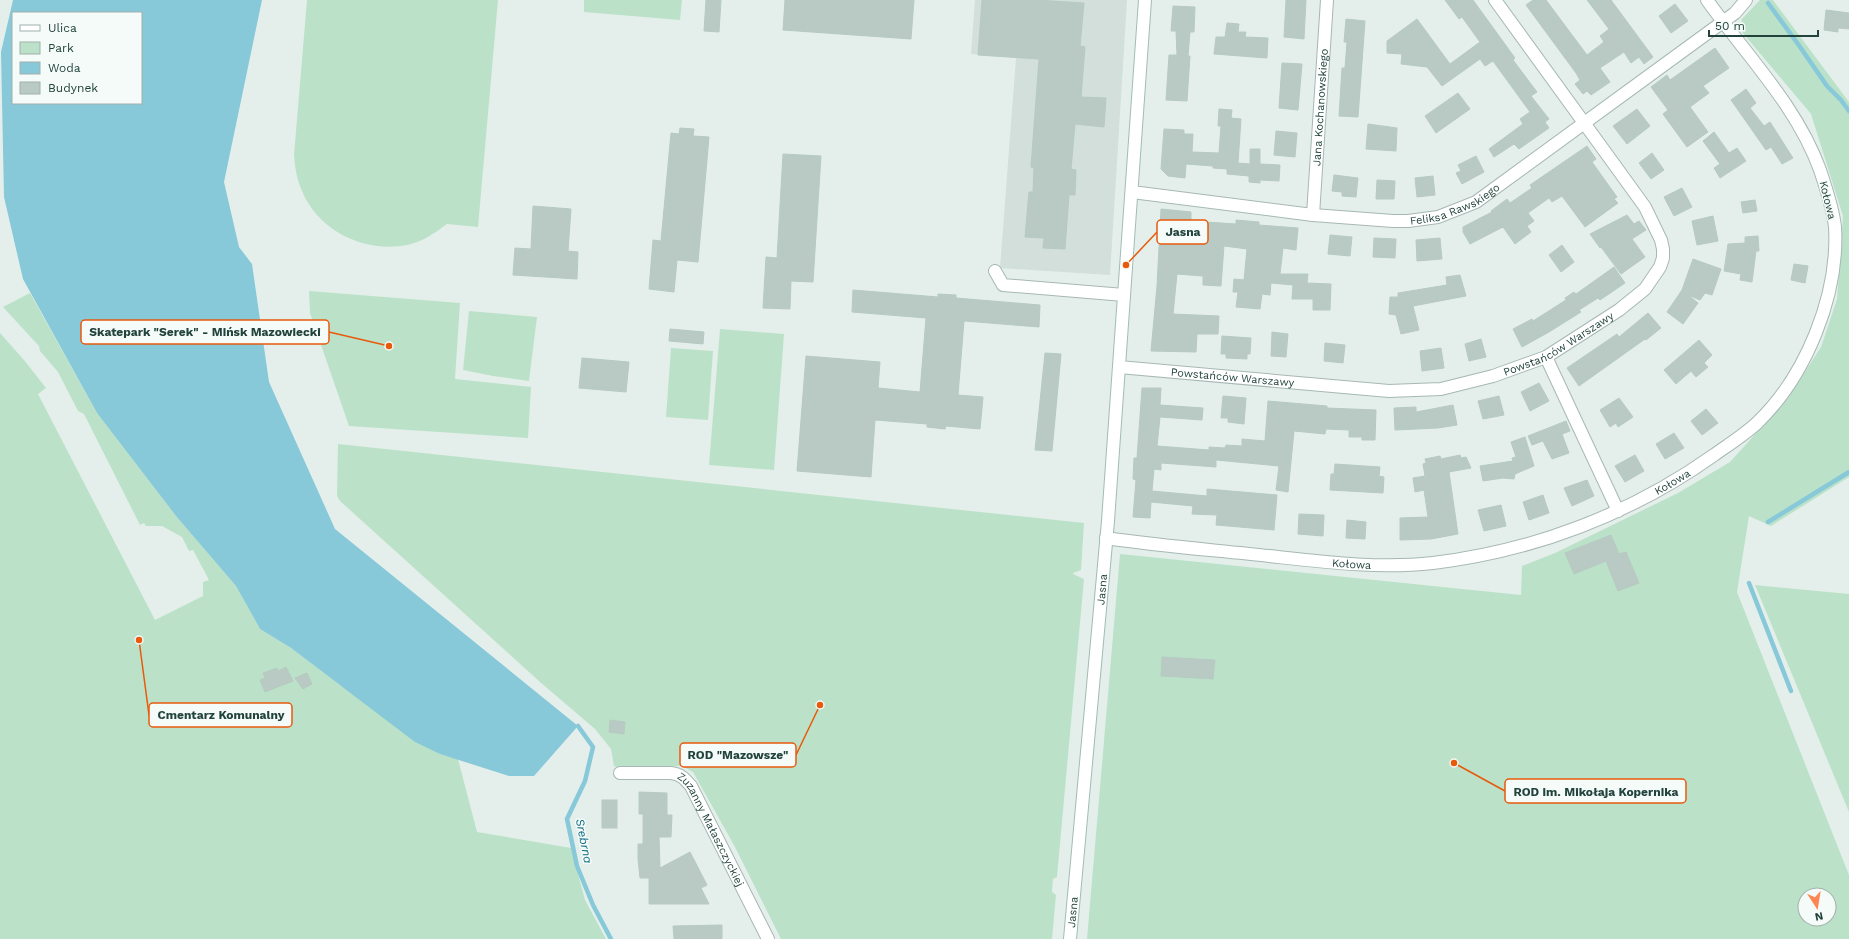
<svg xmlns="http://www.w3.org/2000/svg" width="1849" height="939" font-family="'Work Sans',sans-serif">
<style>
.built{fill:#d2dfda}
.green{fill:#bbe2c8;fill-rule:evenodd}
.water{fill:#87c8d9;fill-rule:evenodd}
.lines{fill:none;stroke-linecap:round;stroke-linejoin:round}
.stream{stroke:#87c8d9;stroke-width:4.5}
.building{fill:#b9cac4;stroke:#b6cac2}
.street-casing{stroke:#a6b8b3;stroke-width:14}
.secondary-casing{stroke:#a1bcb4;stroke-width:14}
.street{stroke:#fff;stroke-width:12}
.secondary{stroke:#fff;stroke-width:12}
.labels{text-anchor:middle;stroke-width:3;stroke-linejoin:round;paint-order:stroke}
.street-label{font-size:11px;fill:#21433c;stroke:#f5fbf8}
.water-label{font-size:12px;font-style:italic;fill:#136e87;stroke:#f5fbf8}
.leader{fill:none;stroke:#e8590c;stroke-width:1.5}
.callout-dot{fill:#e8590c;stroke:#f5fbf8;stroke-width:1.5}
.callout{fill:#f5fbf8;stroke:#e8590c;stroke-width:1.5}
.callout-label{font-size:12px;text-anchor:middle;font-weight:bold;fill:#21433c}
</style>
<rect width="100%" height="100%" fill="#e4efeb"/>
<path class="built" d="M975 0H1127L1110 275 1000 268 1016 58 971 54Z"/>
<g class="green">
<path d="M307 0H498L478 227 447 224C435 233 422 242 407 245 365 253 319 232 302 191 297 180 295 168 294 155Z"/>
<path d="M584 0H682L680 20 584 12Z"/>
<path d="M1760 0H1773L1849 102V477L1771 526 1749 516 1737 592 1849 875V939H1087L1120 554 1521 595 1522 566 1555 553 1678 493 1730 462 1788 398 1821 347 1837 299 1843 216 1811 114 1742 32 1745 29 1741 20ZM1805 895H1829V919H1805Z"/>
<path d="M309 291 460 303 455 379 531 387 528 438 349 426 310 313Z"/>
<path d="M30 293 97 413 176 516 236 586 260 629 291 648 337 683 440 754 458 759 477 832 571 848 585 900 606 939H0V333L24 360 46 388 38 394 155 620 203 596V582L209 580 193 550 189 551 182 537 162 526H146L144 523 140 525 84 414 78 411 58 372 40 351 39 346 3 307Z"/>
<path d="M469 311 537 317 529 381 493 376 463 370Z"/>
<path d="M720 329 784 334 774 470 709 465Z"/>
<path d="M671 348 713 351 708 420 666 417Z"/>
<path d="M338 444 1084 523 1081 570 1073 573V574L1084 579 1057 877 1053 879 1052 892 1056 895 1052 939H781L735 847 693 772 682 766 619 767 614 766 611 749 595 729 540 682 340 501 337 496Z"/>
<path d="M1755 585 1849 594V812Z"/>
</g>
<path class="water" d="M13 0H262L224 182 239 247 252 264 269 382 335 529 578 726 534 776H509L440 754 415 742 291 648 260 629 236 586 176 516 97 413 23 279 4 197 1 52ZM13 13H141V103H13Z"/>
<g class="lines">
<g class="stream">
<path d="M1768 3 1798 44 1827 86 1841 100 1849 111"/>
<path d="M1768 522 1849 472"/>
<path d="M1749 583 1791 691"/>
<path d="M578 726 593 747 585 781 567 819 577 866 593 905 611 939"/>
</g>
</g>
<g class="building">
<path d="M706 0H721L719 32 704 31Z"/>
<path d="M785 0H914L911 39 783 30Z"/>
<path d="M982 0H1037L1084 3 1080 46 1085 47 1081 97 1106 98 1104 127 1075 124 1071 169 1076 170 1075 195H1069L1065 249 1043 248 1044 238 1025 237 1029 192H1033L1034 168 1031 167 1039 59 978 55Z"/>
<path d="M1286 0H1306L1304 39 1284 37Z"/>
<path d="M1445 0H1473L1515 58 1513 60 1537 92 1531 96 1549 119 1545 122 1549 128 1519 149 1514 144 1494 157 1489 149 1523 124 1520 119 1530 112 1493 61 1485 66 1480 59 1442 86 1427 67 1401 64 1402 54 1387 53V41L1417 19 1450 64 1480 42 1462 17 1459 19Z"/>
<path d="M1533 0H1546L1587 55 1604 42 1600 36 1609 29 1587 0H1611L1653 57 1644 64 1639 57 1631 63 1624 52 1600 68 1610 82 1591 95 1587 91 1583 94 1575 84 1580 80 1576 73 1526 5Z"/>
<path d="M1675 4 1688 21 1671 33 1659 16Z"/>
<path d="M1173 6 1195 7 1194 32H1190L1188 56H1190L1187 101 1166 100 1169 55H1177L1176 31H1171Z"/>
<path d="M1826 10 1849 13V29L1838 28V32L1824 30Z"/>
<path d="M1346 19 1365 21 1358 117 1339 116 1342 68H1345L1347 42H1344Z"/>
<path d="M1227 23 1239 24 1238 32H1246L1245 37 1268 38 1267 58 1214 54 1216 37H1225Z"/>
<path d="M1715 48 1729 68 1703 86 1709 93 1690 107 1708 132 1687 147 1663 114 1668 110 1651 87 1667 75 1670 80Z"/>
<path d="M1282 63 1302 64 1298 110 1279 108Z"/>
<path d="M1746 89 1756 103 1750 108 1764 126 1770 122 1793 158 1782 164 1771 147 1766 150 1731 100Z"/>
<path d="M1458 93 1470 109 1436 133 1425 116Z"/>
<path d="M1219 109 1232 110 1231 118 1241 119 1238 163 1250 164V149H1260V164L1280 165 1279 181 1260 180V183L1249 182V176L1227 174V169L1213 168V166L1186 164 1185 178 1168 176 1161 169 1164 129 1184 130V134H1193L1192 152 1219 153 1221 126H1218Z"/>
<path d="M1637 109 1650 126 1627 144 1613 126Z"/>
<path d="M1368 124 1397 128 1396 151 1366 149Z"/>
<path d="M680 128 694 129 693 136 709 137 698 262 677 260 674 292 649 289 653 240 661 241 671 133 679 134Z"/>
<path d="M1276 131 1297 133 1295 157 1274 155Z"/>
<path d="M1714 132 1729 153 1737 148 1746 161 1720 178 1714 168 1720 164 1703 141Z"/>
<path d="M1587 146 1596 159 1592 162 1617 197 1614 199 1618 203 1585 227 1562 196 1552 202 1549 198 1528 213 1534 221 1527 226 1531 232 1515 244 1503 227 1470 244 1463 232V227L1492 212 1491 211 1507 199 1510 203 1532 188 1530 185Z"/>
<path d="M1652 153 1664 170 1651 179 1639 163Z"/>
<path d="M783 154 821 156 813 282 791 281 790 309 763 308 766 257 777 258Z"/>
<path d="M1476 156 1484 172 1462 184 1456 173 1461 171 1458 165Z"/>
<path d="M1334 175 1358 178 1356 197 1342 196V192L1332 191Z"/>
<path d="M1433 176 1435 195 1417 197 1415 178Z"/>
<path d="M1377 180 1395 181 1394 199H1376Z"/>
<path d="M1682 188 1692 207 1674 216 1664 197Z"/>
<path d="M1755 200 1757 211 1743 213 1741 202Z"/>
<path d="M533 206 571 209 568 251 578 252 577 279 513 275 515 248 531 249Z"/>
<path d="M1161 209 1191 212V221L1236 224V220L1259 222V225L1298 228 1296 250 1283 248 1280 274H1308L1307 283 1331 284 1330 310H1313V299H1292L1293 285 1271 283 1270 295 1262 294 1260 309 1236 307 1238 292H1233L1234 279 1244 280 1247 249 1224 246 1221 286 1203 285V276L1177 274 1173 314 1219 316 1218 334H1197L1196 352 1151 351 1157 286Z"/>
<path d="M1627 215 1634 224 1639 221 1646 230 1632 239 1645 257 1621 274 1601 247 1600 248 1590 234Z"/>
<path d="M1713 216 1718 241 1697 245 1692 221Z"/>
<path d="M1330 235 1352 237 1350 256 1328 254Z"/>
<path d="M1758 236 1759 251H1756L1752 282 1740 280 1741 274 1724 271 1728 244 1745 243V237Z"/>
<path d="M1374 238 1396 239 1395 258 1373 257Z"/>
<path d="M1440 238 1442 259 1417 261 1416 240Z"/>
<path d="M1562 245 1574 262 1561 272 1549 255Z"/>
<path d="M1693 259 1721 269 1712 295 1705 293 1700 300 1688 295 1698 303 1683 324 1667 312 1682 290Z"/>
<path d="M1794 264 1808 266 1805 283 1791 280Z"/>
<path d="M1614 267 1625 283 1600 300 1598 298 1579 310 1581 312 1549 332 1522 347 1513 329 1532 319 1533 321 1566 300 1565 298 1574 292 1576 294Z"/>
<path d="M1460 275 1466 296 1413 306 1419 330 1401 334 1396 315 1389 314 1390 297H1398V293L1447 285 1446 277Z"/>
<path d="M853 290 938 297V294L956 295V298L1040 305 1039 327 964 321 958 395 983 397 980 429 946 426 945 429 927 427V424L875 420 871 477 797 471 806 356 880 362 878 388 920 392 926 318 852 312Z"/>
<path d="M1648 313 1661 328 1646 340 1645 339 1579 386 1567 368 1617 334 1619 337Z"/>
<path d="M670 329 704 332 703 344 669 341Z"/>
<path d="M1272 332 1288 334 1286 357 1271 356Z"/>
<path d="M1222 336 1251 338 1250 354H1247V359L1226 358V354H1221Z"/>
<path d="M1481 339 1486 357 1469 361 1465 344Z"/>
<path d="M1699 340 1712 355 1704 363 1708 367 1696 377 1691 371 1676 384 1664 370Z"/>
<path d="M1325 343 1345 345 1343 363 1324 361Z"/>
<path d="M1441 348 1444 368 1422 371 1420 351Z"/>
<path d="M1045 353 1061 354 1052 451 1035 450Z"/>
<path d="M582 358 629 362 626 392 579 388Z"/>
<path d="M1539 383 1549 401 1530 411 1521 392Z"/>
<path d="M1142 388H1161L1160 405 1203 408 1202 420 1160 417 1157 446 1209 450V447L1225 448 1226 445 1242 446V439L1265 441 1268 401 1327 406V408L1376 410 1375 440H1362V437H1349V430L1326 429 1325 434 1294 431 1288 492 1276 490 1279 466 1216 460V467L1161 463V470L1154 469 1152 491 1207 496V489L1277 495 1274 530 1216 525 1217 515 1192 514 1193 506 1151 502 1150 518 1133 517 1136 480 1133 479 1134 458H1137Z"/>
<path d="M1223 396 1246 398 1244 424 1228 422V418H1221Z"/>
<path d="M1499 396 1504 415 1483 419 1478 401Z"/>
<path d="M1619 398 1633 417 1618 427 1616 423 1610 427 1600 410Z"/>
<path d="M1453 405 1457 425 1438 428 1395 430 1394 408 1416 407V412Z"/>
<path d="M1706 409 1718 423 1702 435 1691 421Z"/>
<path d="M1566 421 1570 431 1562 434 1569 453 1552 459 1543 441 1532 445 1528 436Z"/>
<path d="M1674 433 1684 448 1665 459 1656 444Z"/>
<path d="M1525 437 1534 466 1515 474 1514 479 1503 478 1483 481 1480 466 1513 461 1512 458 1516 457 1511 442Z"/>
<path d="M1460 455 1461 458 1466 457 1471 468 1449 472 1458 534 1431 539 1400 540V518L1428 517 1424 490 1415 492 1413 478 1425 476 1423 464 1426 463 1425 459 1440 456 1441 459Z"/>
<path d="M1635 455 1644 471 1625 482 1615 466Z"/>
<path d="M1335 464 1380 467 1379 476 1384 477 1383 493 1330 490 1331 474H1334Z"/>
<path d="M1587 480 1594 496 1572 506 1564 488Z"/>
<path d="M1543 495 1549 513 1529 520 1523 502Z"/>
<path d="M1501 505 1506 526 1484 531 1478 510Z"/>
<path d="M1299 514 1324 515 1323 536 1298 534Z"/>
<path d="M1347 520 1366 522 1365 539 1346 538Z"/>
<path d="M1611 535 1619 554 1626 552 1639 583 1618 591 1606 561 1574 574 1565 553Z"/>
<path d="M1162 657 1215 660 1213 679 1161 676Z"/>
<path d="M286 667 293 681 265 692 260 680 265 678 263 673 277 668 278 671Z"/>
<path d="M307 673 312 684 303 689 295 678Z"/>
<path d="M610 720 625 722 624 734 609 732Z"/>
<path d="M639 792 667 793V815H672L671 837H659L660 868 690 852 707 885 701 888 709 904H649V878H640L638 859V844H643V814H639Z"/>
<rect x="602" y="800" width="15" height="28"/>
<path d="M722 925V939H674L673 926Z"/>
</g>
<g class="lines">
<defs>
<g id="street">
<path id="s1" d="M1132 192 1313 215 1393 221H1408L1438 217 1476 202 1724 21 1735 13 1746 0"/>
<path id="s2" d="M1313 215 1327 0"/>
<path d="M995 271 1003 285 1124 295"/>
<path d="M1546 357 1618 511"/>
<path id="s3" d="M1119 367 1389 391 1441 389 1493 376 1546 357 1619 310 1645 289 1660 267 1663 258V249L1661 240 1645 207 1495 0"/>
<path id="s4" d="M1106 538C1160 546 1214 550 1269 556 1324 562 1378 569 1433 563 1534 551 1631 514 1714 455 1728 445 1744 435 1757 423 1806 376 1839 295 1835 227 1833 208 1826 188 1820 170 1797 106 1746 55 1707 0"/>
<path id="s5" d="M620 773H671C681 774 685 779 691 786L768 939"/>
</g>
<g id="secondary">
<path id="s6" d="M1070 939 1108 521 1145 0"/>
</g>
</defs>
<use href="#street" class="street-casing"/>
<use href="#secondary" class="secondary-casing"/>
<use href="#street" class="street"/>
<use href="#secondary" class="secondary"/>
</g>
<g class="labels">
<g class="street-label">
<text dy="4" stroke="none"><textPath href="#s2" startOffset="108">Jana Kochanowskiego</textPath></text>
<text transform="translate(1828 200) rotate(76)" y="4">Kołowa</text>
<text dy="4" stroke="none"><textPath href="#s1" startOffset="328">Feliksa Rawskiego</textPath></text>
<text dy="4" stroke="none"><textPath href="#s3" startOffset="450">Powstańców Warszawy</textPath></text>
<text dy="4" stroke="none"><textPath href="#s3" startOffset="114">Powstańców Warszawy</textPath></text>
<text dy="4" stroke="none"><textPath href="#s4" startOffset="583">Kołowa</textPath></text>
<text dy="4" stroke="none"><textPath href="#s4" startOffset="247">Kołowa</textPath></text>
<text dy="4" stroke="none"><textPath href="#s6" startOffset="351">Jasna</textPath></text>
<text dy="4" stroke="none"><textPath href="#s5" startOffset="123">Zuzanny Małaszczyckiej</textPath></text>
<text dy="4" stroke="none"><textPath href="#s6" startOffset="27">Jasna</textPath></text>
</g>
<g class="water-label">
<text transform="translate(584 841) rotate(79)" y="4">Srebrna</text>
</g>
</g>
<path class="leader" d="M1126 265L1157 232M389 346L329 332M139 640L149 715M820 705L796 755M1454 763L1505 791"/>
<g class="callout-dot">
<circle cx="1126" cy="265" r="4"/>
<circle cx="389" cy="346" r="4"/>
<circle cx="139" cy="640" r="4"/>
<circle cx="820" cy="705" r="4"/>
<circle cx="1454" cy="763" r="4"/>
</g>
<g class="callout">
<rect x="1157" y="220" width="51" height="24" rx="4"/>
<rect x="81" y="320" width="248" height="24" rx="4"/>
<rect x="149" y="703" width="143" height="24" rx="4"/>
<rect x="680" y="743" width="116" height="24" rx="4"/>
<rect x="1505" y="779" width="181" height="24" rx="4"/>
</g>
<g class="callout-label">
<text x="1183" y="236">Jasna</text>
<text x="205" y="336">Skatepark "Serek" - Mińsk Mazowiecki</text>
<text x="221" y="719">Cmentarz Komunalny</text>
<text x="738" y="759">ROD "Mazowsze"</text>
<text x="1596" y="796">ROD im. Mikołaja Kopernika</text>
</g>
<rect x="12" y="12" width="130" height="92" fill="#f5fbf8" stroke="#a0b1ad"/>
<rect x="20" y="25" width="20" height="6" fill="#ffffff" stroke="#a0b1ad"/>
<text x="48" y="32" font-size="12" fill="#21433c">Ulica</text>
<rect x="20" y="42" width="20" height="12" fill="#bbe2c8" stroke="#a0b1ad"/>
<text x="48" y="52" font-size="12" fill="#21433c">Park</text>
<rect x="20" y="62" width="20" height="12" fill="#87c8d9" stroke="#a0b1ad"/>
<text x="48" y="72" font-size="12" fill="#21433c">Woda</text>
<rect x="20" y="82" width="20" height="12" fill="#b9cac4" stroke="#a0b1ad"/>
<text x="48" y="92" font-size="12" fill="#21433c">Budynek</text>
<g transform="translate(1817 907) rotate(168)"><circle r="19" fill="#f5fbf8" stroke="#a0b1ad"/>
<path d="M0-3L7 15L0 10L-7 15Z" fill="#ff8652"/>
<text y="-6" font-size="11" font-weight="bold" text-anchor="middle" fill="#21433c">N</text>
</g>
<path d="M1709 30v6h109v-6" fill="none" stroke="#21433c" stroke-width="2"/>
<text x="1715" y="30" font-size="12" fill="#21433c" stroke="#f5fbf8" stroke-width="3" paint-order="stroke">50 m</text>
</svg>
